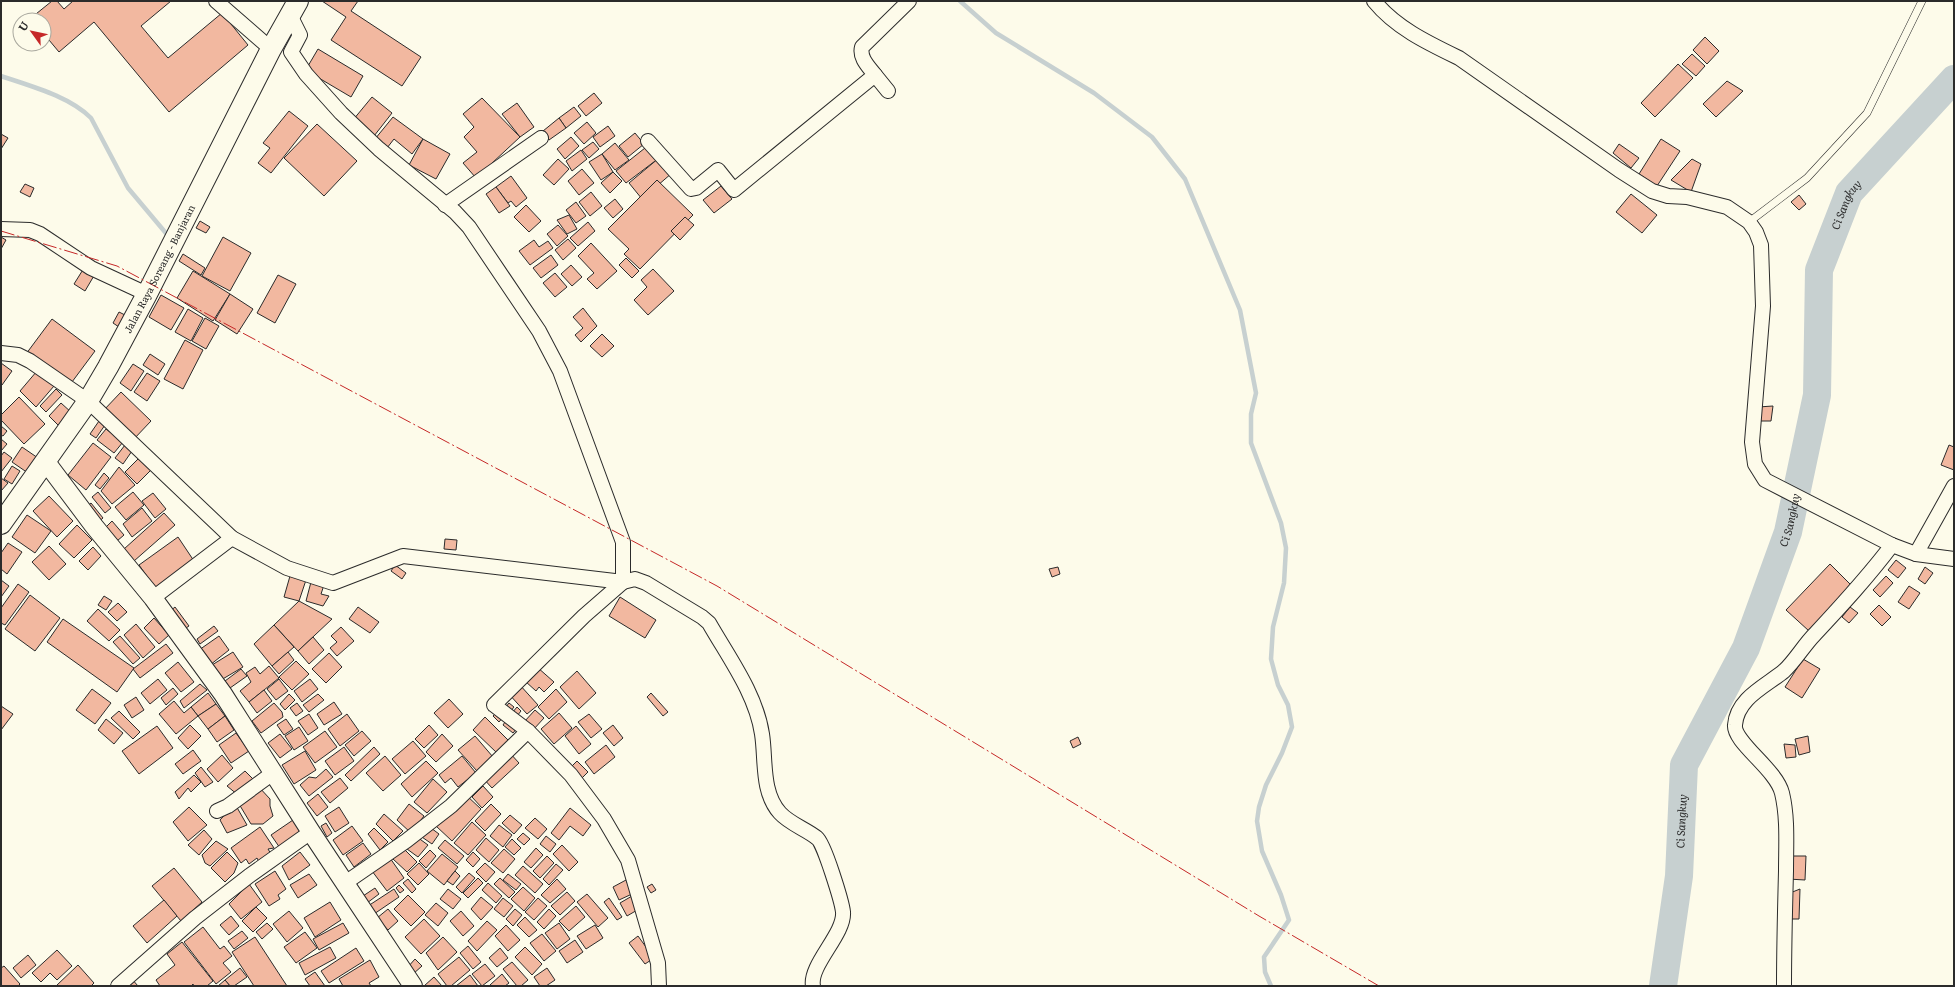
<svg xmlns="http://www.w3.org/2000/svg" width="1955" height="987" font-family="Literata,serif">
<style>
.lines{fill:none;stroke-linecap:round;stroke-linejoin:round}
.stream{stroke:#c7d0d0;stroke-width:4.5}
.river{stroke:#c7d0d0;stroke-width:28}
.building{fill:#f2b8a0;stroke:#2b2b2b}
.service-casing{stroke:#2b2b2b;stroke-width:8}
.minor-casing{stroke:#2b2b2b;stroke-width:16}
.tertiary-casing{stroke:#2b2b2b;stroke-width:20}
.secondary-casing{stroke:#2b2b2b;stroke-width:22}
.service{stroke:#fdfbea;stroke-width:7}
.minor{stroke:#fdfbea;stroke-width:14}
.tertiary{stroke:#fdfbea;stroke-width:18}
.secondary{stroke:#fdfbea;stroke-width:20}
.power{stroke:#c62828;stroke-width:1;stroke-dasharray:14 3 2 3;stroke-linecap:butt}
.labels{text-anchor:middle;stroke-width:3;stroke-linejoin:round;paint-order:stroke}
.street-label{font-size:10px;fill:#2b2b2b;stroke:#fdfbea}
.water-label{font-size:11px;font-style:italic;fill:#2b2b2b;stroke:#fdfbea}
</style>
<rect width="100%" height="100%" fill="#fdfbea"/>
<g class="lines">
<g class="stream">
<path d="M960 1 996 33 1094 93 1152 137 1185 179 1240 310 1256 393 1251 414V443L1281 523 1286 548 1284 583 1273 627 1271 659 1278 685 1288 705 1292 727 1282 753 1266 785 1259 807 1257 821 1262 851 1281 895 1289 920 1264 957 1265 972 1271 986"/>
<path d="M1 76C30 86 69 96 91 118L128 188 170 238"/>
</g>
<path class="river" id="s1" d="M1663 986 1679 876 1684 765 1746 648 1788 532 1817 395 1819 270 1849 193 1954 79"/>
</g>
<g class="building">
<path d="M52 1H57L64 9 73 1H171L141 26 168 58 222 13 248 45 169 112 94 22 59 52 44 34V20H33L31 18Z"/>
<path d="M322 1H358L351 11 421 57 402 86 331 40 346 17Z"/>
<path d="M1705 37 1719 51 1707 64 1693 50Z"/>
<path d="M318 49 363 76 351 97 307 71 308 66Z"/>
<path d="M1692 54 1705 66 1696 76 1682 64Z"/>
<path d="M1678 64 1693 78 1655 117 1641 103Z"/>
<path d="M1727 81 1743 91 1716 117 1703 104Z"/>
<path d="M594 93 602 103 586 116 578 106Z"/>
<path d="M372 97 392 113 374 136 353 120Z"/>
<path d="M482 98 520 137 476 178 463 163 477 152 464 137 474 127 463 114Z"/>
<path d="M517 103 534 127 520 137 502 114Z"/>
<path d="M574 107 581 116 566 128 559 118Z"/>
<path d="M289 111 308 126 271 173 258 163 270 148 263 143Z"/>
<path d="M393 117 423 139 412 154 394 139 387 148 375 139Z"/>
<path d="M559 118 566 128 549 140 543 131Z"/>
<path d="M587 122 596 133 584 144 574 133Z"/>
<path d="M317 124 357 161 324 196 284 158Z"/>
<path d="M608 126 615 136 600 147 593 137Z"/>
<path d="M635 133 644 144 628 157 619 146Z"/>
<path d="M1 134 8 138 1 149Z"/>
<path d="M571 137 579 146 565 159 557 149Z"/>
<path d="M423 139 450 154 436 179 409 165Z"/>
<path d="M1661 139 1680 151 1657 186 1639 174Z"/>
<path d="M593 142 599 149 589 158 582 150Z"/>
<path d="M615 143 629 160 615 170 602 154Z"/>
<path d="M1619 144 1639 158 1631 168 1613 153Z"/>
<path d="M645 148 659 158 626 183 616 171Z"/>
<path d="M581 150 587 159 572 171 566 161Z"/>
<path d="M602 154 613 172 601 180 589 162Z"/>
<path d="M659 158 672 173 642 199 629 183Z"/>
<path d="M558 159 569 169 554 185 543 175Z"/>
<path d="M1692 159 1701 164 1691 192 1671 180Z"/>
<path d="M582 169 594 183 579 195 568 181Z"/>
<path d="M613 172 622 181 610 193 601 183Z"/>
<path d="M511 176 527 198 516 207 511 201 508 203 496 187Z"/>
<path d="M657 180 693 215 640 269 624 254 629 249 608 229Z"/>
<path d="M25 184 34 188 30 197 20 192Z"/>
<path d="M721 186 732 199 714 213 703 200Z"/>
<path d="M496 187 510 206 499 213 486 194Z"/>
<path d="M591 192 602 206 590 216 579 202Z"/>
<path d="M1631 194 1657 215 1642 233 1616 212Z"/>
<path d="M1799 195 1806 204 1799 210 1791 202Z"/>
<path d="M615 199 623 209 613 218 604 208Z"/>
<path d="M576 202 586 216 576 223 566 210Z"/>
<path d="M526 205 541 221 529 232 514 217Z"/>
<path d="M569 215 577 229 567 234 557 220Z"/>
<path d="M685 217 694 225 680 240 671 231Z"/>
<path d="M200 221 210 227 206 233 196 228Z"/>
<path d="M588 222 595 231 578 246 570 238Z"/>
<path d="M558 225 568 236 557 246 547 234Z"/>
<path d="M1 237 6 240 1 249Z"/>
<path d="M223 237 251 253 230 291 202 276Z"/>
<path d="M568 239 576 248 563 260 555 250Z"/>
<path d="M534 240 539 247 548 241 553 248 530 265 519 251Z"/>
<path d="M591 243 617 271 597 289 587 279 594 273 578 256Z"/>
<path d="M183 254 205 268 201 275 179 261Z"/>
<path d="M551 255 558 265 541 278 533 268Z"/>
<path d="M626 258 639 271 632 278 619 265Z"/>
<path d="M571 265 582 277 572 286 561 274Z"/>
<path d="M84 268 95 274 85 291 74 284Z"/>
<path d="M653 269 674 291 648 315 634 300 647 287 641 280Z"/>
<path d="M193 271 230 294 213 321 177 298Z"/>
<path d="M555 273 567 287 555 297 543 283Z"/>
<path d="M278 275 296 284 275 323 257 313Z"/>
<path d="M230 294 253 309 237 334 215 320Z"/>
<path d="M161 295 184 308 171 330 149 317Z"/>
<path d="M583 308 597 326 581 342 575 335 583 328 573 317Z"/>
<path d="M188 309 203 318 191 341 175 332Z"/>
<path d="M119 312 125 315 119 327 113 323Z"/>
<path d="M205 318 219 326 206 349 192 341Z"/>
<path d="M52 319 95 351 69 386 26 354Z"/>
<path d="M602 334 614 346 602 357 590 346Z"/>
<path d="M185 340 203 350 183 389 164 379Z"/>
<path d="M150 354 165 364 158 375 143 365Z"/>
<path d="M1 363 12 371 2 385 1 384Z"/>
<path d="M133 364 144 371 131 391 120 383Z"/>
<path d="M37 371 54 386 36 407 20 391Z"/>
<path d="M147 373 160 381 147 401 134 392Z"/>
<path d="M56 389 62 395 46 412 40 406Z"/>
<path d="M121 392 151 421 133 440 103 411Z"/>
<path d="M19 397 45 424 24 444 1 420V415Z"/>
<path d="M61 403 72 413 59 426 49 416Z"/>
<path d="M1773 406 1771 421H1758V407Z"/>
<path d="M99 421 105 425 96 438 90 434Z"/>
<path d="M1 426 7 431 3 436 1 435Z"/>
<path d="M106 429 123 442 114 453 97 440Z"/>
<path d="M1 439 7 444 1 451Z"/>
<path d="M93 443 111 457 86 490 68 475Z"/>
<path d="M125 445 132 451 123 464 115 458Z"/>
<path d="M1949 445 1954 447V470L1941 465Z"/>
<path d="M22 447 38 458 28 473 12 462Z"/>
<path d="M4 452 12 458 1 472V456Z"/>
<path d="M141 456 153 468 137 484 125 472Z"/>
<path d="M12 466 20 471 12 484 4 479Z"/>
<path d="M119 467 135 485 112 504 101 491Z"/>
<path d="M104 473 109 478 100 489 95 485Z"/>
<path d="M1 478 8 483 1 491Z"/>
<path d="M98 492 111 508 105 513 92 497Z"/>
<path d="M133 492 144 505 126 520 115 507Z"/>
<path d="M153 493 166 509 155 518 142 501Z"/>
<path d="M49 496 73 521 57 537 33 511Z"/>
<path d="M91 503 103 518 97 523 85 508Z"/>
<path d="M142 508 152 521 132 537 123 524Z"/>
<path d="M164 513 175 525 134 561 124 549Z"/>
<path d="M27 515 51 531 35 553 12 537Z"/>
<path d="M112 521 124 535 117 541 105 528Z"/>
<path d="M77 525 92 540 74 558 59 544Z"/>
<path d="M178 537 194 561 156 589 139 565Z"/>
<path d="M445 539 457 540 456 550 444 549Z"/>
<path d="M8 543 22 552 7 574 1 569V553Z"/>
<path d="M49 546 66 564 49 580 32 562Z"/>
<path d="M93 547 101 556 88 570 79 561Z"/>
<path d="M1896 560 1906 568 1898 578 1888 570Z"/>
<path d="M1830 564 1852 586 1809 631 1786 610Z"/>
<path d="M395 565 406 573 402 579 391 571Z"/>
<path d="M1058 567 1060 574 1052 577 1049 569Z"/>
<path d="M1925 567 1933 573 1925 584 1918 579Z"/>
<path d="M290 576 306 580 299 601 284 597Z"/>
<path d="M1886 576 1893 583 1880 597 1873 590Z"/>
<path d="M1 580 9 586 1 597Z"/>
<path d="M311 582 324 585 321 594 329 596 323 606 306 601Z"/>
<path d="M18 584 29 592 5 625 1 623V608Z"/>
<path d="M1909 586 1920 593 1909 609 1898 602Z"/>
<path d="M30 595 60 618 35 651 5 629Z"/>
<path d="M104 596 112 601 106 610 98 605Z"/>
<path d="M620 597 656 620 645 638 609 616Z"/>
<path d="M299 601 332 619 298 651 274 625Z"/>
<path d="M118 603 127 612 117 621 108 612Z"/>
<path d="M1879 605 1891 617 1882 626 1870 614Z"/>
<path d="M175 607 189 626 183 630 169 612Z"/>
<path d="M358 607 379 622 370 633 349 619Z"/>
<path d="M1850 607 1858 613 1849 623 1842 617Z"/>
<path d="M98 609 120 630 109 641 87 621Z"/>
<path d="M154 618 169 635 159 644 144 628Z"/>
<path d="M63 619 134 668 117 692 47 642Z"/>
<path d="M136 624 155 647 143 658 124 635Z"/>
<path d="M274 625 294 647 272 666 254 644Z"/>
<path d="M214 626 218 631 200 644 197 639Z"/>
<path d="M341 627 354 641 337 656 330 648 337 642 331 636Z"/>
<path d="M120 636 140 658 133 664 113 642Z"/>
<path d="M219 636 229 650 210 665 199 650Z"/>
<path d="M313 637 324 650 309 664 298 651Z"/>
<path d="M166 644 173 653 140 678 133 669Z"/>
<path d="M233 652 243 667 221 680 212 665Z"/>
<path d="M288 652 294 660 279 674 272 666Z"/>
<path d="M329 653 342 667 326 683 312 669Z"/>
<path d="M1803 659 1820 669 1802 698 1785 687Z"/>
<path d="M296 661 309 674 292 690 279 677Z"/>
<path d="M178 662 194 682 181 692 165 673Z"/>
<path d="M269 666 279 678 249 702 240 691 251 682 246 673 255 667 260 674Z"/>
<path d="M537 667 554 682 544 692 539 687 536 691 525 681Z"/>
<path d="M241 669 247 676 230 688 225 681Z"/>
<path d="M577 671 596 693 579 709 560 687Z"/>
<path d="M158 679 167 690 150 704 141 693Z"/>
<path d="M279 679 288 691 276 700 267 689Z"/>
<path d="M310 679 318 689 302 702 294 691Z"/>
<path d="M200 684 207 690 184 708 180 701Z"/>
<path d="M519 684 538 705 527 714 508 693Z"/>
<path d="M173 688 178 694 166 705 161 698Z"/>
<path d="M92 689 111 703 95 724 76 710Z"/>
<path d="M556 689 567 702 549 719 538 707Z"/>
<path d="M264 690 272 701 257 713 249 702Z"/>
<path d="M208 693 216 704 198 716 191 707Z"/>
<path d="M651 693 668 712 663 716 647 697Z"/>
<path d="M289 694 295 700 285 710 280 704Z"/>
<path d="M318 694 324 700 309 712 303 705Z"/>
<path d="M136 697 144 710 132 718 124 705Z"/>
<path d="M449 699 463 714 448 728 434 713Z"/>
<path d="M174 701 184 713 191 707 198 716 176 734 159 714Z"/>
<path d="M334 702 342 714 324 725 317 714Z"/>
<path d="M274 703 282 712 283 717 261 733 252 721Z"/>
<path d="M297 703 303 711 296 716 290 708Z"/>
<path d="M509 703 514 707 510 712 505 708Z"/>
<path d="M216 704 225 716 208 729 198 716Z"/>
<path d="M1 706 13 714 1 730Z"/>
<path d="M517 707 521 711 517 716 512 713Z"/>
<path d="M535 710 544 718 533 730 524 722Z"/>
<path d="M119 711 140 732 133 739 111 718Z"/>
<path d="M498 711 504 716 499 722 493 716Z"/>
<path d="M559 713 572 728 554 744 541 729Z"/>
<path d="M309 714 318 728 308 735 298 721Z"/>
<path d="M347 714 359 731 340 746 328 729Z"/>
<path d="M589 714 602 729 591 738 578 722Z"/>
<path d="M225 716 234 730 217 742 208 729Z"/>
<path d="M485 717 509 741 497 753 473 730Z"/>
<path d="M106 719 123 733 114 744 98 730Z"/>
<path d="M286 719 293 729 284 735 277 725Z"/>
<path d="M507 719 518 727 513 733 503 725Z"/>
<path d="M190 725 201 736 188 749 178 738Z"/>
<path d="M429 725 438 735 424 748 415 739Z"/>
<path d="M613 725 623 738 614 746 603 733Z"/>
<path d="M157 726 173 748 139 774 122 751Z"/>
<path d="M576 726 591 744 579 754 565 736Z"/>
<path d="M299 727 308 741 294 750 285 736Z"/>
<path d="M325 731 337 747 315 763 303 747Z"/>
<path d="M362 731 371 741 354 756 345 745Z"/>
<path d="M236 733 249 751 231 763 219 745Z"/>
<path d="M280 734 292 749 280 758 268 743Z"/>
<path d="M442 734 453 746 436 762 426 752Z"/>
<path d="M475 736 493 757 477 771 458 750Z"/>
<path d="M1808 736 1810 752 1799 755 1795 739Z"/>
<path d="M1078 737 1081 744 1073 748 1070 741Z"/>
<path d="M413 741 426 756 405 774 392 759Z"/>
<path d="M1784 744 1795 745 1796 757 1786 758Z"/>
<path d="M606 745 615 757 594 774 585 762Z"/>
<path d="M344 747 354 761 335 775 325 761Z"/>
<path d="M374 747 380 754 351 781 345 775Z"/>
<path d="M193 750 201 761 183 774 175 764Z"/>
<path d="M305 751 316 770 294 784 282 765Z"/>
<path d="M509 752 519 763 492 788 482 777Z"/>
<path d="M222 755 233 768 218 782 207 769Z"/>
<path d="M385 756 401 775 383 791 366 773Z"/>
<path d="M462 756 476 773 458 787 451 778 445 783 439 775Z"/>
<path d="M426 761 438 773 412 797 401 784Z"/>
<path d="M577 761 588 772 580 780 569 769Z"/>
<path d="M201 767 213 782 205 787 195 773Z"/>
<path d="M326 769 333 777 309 796 300 785 309 777 316 778Z"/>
<path d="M245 771 254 780 238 795 227 786Z"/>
<path d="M194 775 201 782 191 792 188 788 179 799 175 792Z"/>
<path d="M340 778 348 788 330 803 321 792Z"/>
<path d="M433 779 447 792 427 813 414 802Z"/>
<path d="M258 786 270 799V806L273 816 263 824H251L239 804Z"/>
<path d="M483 786 493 797 482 808 472 797Z"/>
<path d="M318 794 328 807 317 816 307 803Z"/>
<path d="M466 795 481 809 452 841 436 826Z"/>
<path d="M235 804 247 825 227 833 220 820Z"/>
<path d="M409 804 424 816 411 833 397 820Z"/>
<path d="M491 804 501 814 485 831 475 821Z"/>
<path d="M189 807 207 825 188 841 173 822Z"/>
<path d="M339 807 349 823 335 832 325 816Z"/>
<path d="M570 808 591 825 583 836 570 826 559 840 551 833Z"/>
<path d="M384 814 403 831 393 841 376 824Z"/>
<path d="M510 815 522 825 514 834 502 823Z"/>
<path d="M535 818 547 829 538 839 525 828Z"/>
<path d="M293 820 302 832 280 848 271 835Z"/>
<path d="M472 822 486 835 468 855 454 843Z"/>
<path d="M326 823 332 833 327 837 321 826Z"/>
<path d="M427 825 439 834 432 844 419 835Z"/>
<path d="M499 825 512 835 503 847 490 836Z"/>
<path d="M352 826 363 841 343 855 333 840Z"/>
<path d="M260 827 274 848 268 849 271 854 259 862 257 858 249 864 246 859 241 863 231 848Z"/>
<path d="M374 828 388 842 380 850 368 834Z"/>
<path d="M204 830 212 839 199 855 188 845Z"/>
<path d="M523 833 530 839 524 845 517 839Z"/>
<path d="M546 836 556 844 550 852 540 844Z"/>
<path d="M417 837 428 845 418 857 407 849Z"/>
<path d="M486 838 499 850 489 862 476 850Z"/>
<path d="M512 839 521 848 514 855 505 847Z"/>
<path d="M445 840 464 856 457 864 438 848Z"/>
<path d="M216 841 228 849 210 866 205 863 202 855Z"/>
<path d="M363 843 371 854 354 867 346 855Z"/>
<path d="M562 845 578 862 569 871 553 854Z"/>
<path d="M403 848 417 862 407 872 393 859Z"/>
<path d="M536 848 543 855 531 868 524 862Z"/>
<path d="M504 849 515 859 503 873 491 863Z"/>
<path d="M430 850 436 856 426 868 419 861Z"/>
<path d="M227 852 238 863 234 873 225 882 211 868Z"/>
<path d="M300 852 310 865 289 880 282 866Z"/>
<path d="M473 852 480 859 473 867 466 860Z"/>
<path d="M442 854 458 867 444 885 427 871Z"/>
<path d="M547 856 554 863 540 878 533 871Z"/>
<path d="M1789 856H1806L1805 880 1788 879Z"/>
<path d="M390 858 404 878 387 891 372 871Z"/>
<path d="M419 863 429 874 418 885 407 874Z"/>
<path d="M485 863 495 872 486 882 476 872Z"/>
<path d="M556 864 563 870 549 885 543 879Z"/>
<path d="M523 866 543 884 535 893 515 875Z"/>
<path d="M174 868 202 902 181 921 152 886Z"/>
<path d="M275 871 286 889 278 895 280 899 269 906 255 884Z"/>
<path d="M455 871 460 876 453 885 447 881Z"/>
<path d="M469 873 475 878 462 893 456 887Z"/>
<path d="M309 874 317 885 298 898 290 885Z"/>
<path d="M508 874 521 884 516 890 503 880Z"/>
<path d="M478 878 483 883 468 898 463 893Z"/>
<path d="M500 878 515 892 509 898 494 884Z"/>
<path d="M408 879 416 889 412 893 403 883Z"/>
<path d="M557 879 566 889 550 903 541 895Z"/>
<path d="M626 880 632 894 619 900 613 887Z"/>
<path d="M488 883 502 896 496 903 482 890Z"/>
<path d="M249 884 262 902 241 919 229 904Z"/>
<path d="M652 884 656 890 651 893 647 887Z"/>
<path d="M399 885 404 890 400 893 396 888Z"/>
<path d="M523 887 535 898 524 911 511 899Z"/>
<path d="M375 888 379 894 367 903 363 896Z"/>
<path d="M394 889 399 897 374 914 368 906Z"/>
<path d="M448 889 461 899 453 909 440 899Z"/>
<path d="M1800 889 1799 919H1790V893Z"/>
<path d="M567 892 575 901 560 915 551 906Z"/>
<path d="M587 894 608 918 598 927 577 902Z"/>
<path d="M408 895 425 912 411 926 394 909Z"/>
<path d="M632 896 639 909 627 916 620 903Z"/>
<path d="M481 897 493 907 481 920 471 909Z"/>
<path d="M503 898 513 906 504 917 494 909Z"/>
<path d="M538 898 547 906 534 920 525 912Z"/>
<path d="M609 898 622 917 617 920 604 902Z"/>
<path d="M164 900 177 916 147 943 133 926Z"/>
<path d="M330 902 341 920 315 937 304 918Z"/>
<path d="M436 903 448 913 438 926 425 915Z"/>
<path d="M576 906 585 917 569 931 559 921Z"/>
<path d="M256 907 267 918 253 932 242 921Z"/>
<path d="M388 909 398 921 388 930 377 918Z"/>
<path d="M515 909 522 915 513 926 506 919Z"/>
<path d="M549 909 556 916 544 929 537 922Z"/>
<path d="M289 911 303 928 287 942 273 924Z"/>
<path d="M461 911 474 926 463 936 450 921Z"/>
<path d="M231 916 239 926 229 935 220 925Z"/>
<path d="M525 917 537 930 529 937 517 925Z"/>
<path d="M424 919 440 936 421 954 405 937Z"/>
<path d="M487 921 497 930 477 951 468 941Z"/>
<path d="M267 923 273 929 262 939 256 932Z"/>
<path d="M343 923 349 933 319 950 313 939Z"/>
<path d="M559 923 570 939 557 949 545 933Z"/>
<path d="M506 925 520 940 508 951 495 936Z"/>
<path d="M595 925 603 938 586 949 577 936Z"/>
<path d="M203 927 220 949 224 946 232 956 223 963 231 972 216 984 184 942Z"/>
<path d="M242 931 248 938 234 949 228 941Z"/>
<path d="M305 932 317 948 296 963 284 947Z"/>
<path d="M542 934 556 951 544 961 530 943Z"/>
<path d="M638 936 654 958 645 964 629 943Z"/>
<path d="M255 937 287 986H254L232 952Z"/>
<path d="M443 937 457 952 438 970 426 953Z"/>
<path d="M575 940 583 952 567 963 559 951Z"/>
<path d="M182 942 213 981 207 986H194L193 984 191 986H160L156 980 175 965 167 954Z"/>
<path d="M468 946 481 962 473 969 460 953Z"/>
<path d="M330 947 336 958 305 975 299 963Z"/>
<path d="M525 947 542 964 532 975 515 957Z"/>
<path d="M356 948 364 961 329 983 321 971Z"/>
<path d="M500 948 508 958 497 967 489 958Z"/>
<path d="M57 950 72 966 57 980 50 973 41 982 32 973Z"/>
<path d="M28 955 36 965 21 978 13 968Z"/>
<path d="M459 957 470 970 451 986H447L438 974Z"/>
<path d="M415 959 422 966 413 974 407 968Z"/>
<path d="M370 960 379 977 369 983 371 986H343L339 979Z"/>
<path d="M512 962 528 980 521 986H517L503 969Z"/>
<path d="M485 964 495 976 482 986 472 974Z"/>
<path d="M78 965 94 983 91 986H56Z"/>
<path d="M4 966 20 984 18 986H1V968Z"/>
<path d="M240 968 247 977 234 986H230L225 980Z"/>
<path d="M547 968 555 980 546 986H540L534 977Z"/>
<path d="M315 972 325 986H310L305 979Z"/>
<path d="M502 974 509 983 505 986H491L490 985Z"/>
<path d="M470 975 478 986H456Z"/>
<path d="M434 977 442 986H424Z"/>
<path d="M131 978 138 986H122Z"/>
<path d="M225 980 230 986H218Z"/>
</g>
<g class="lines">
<defs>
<path id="service" d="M1749 222 1807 178 1867 113 1922 1"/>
<g id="minor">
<path d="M216 1 271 49"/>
<path d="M1374 1C1396 28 1428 43 1459 58L1619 170 1652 191 1668 196 1687 197 1727 207 1749 222 1756 232 1761 245 1763 306 1752 442 1755 464 1765 480 1892 545 1916 554 1954 559"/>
<path d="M290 15 300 35 291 52 306 74 341 113 379 149 455 212 469 227 539 331 560 371 623 542V582L584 616 494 705 528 731 571 775 604 819 628 860 658 963 659 986"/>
<path d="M875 75 888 91"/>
<path d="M648 141 691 189 696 188 718 170 734 190 875 75C869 67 859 58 862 47L909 1"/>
<path d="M445 205 541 138"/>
<path d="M1 229 30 230 40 234 91 268 147 294"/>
<path d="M1 353 18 355 30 361 88 401 232 538 287 568 333 583 403 556 623 582 635 579 646 583 702 617 709 623C729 658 756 694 762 734 766 759 761 792 780 813 790 824 806 829 817 838 824 843 842 902 843 912 845 934 809 965 813 986"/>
<path d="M1916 554 1954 486"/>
<path d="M153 598 232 538"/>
<path d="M217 811 228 806 273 773"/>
<path d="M345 883 406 841 451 806 528 731"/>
<path d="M118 986 195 918 249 876 311 832"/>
<path d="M1784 986C1784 948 1785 909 1786 871 1786 845 1788 818 1782 793 1776 769 1733 742 1735 725 1737 698 1766 686 1784 671 1795 661 1804 645 1815 634 1842 605 1868 577 1892 545"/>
</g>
<path id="tertiary" d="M46 462 94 526 153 598 223 694 311 832 413 986"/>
<g id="secondary">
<path id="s2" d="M1 524 88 401 108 367 147 294 271 49 298 1"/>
</g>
</defs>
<use href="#service" class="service-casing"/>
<use href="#minor" class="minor-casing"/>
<use href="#tertiary" class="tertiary-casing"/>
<use href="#secondary" class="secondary-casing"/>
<use href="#service" class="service"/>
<use href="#minor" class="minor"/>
<use href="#tertiary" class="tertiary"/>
<use href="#secondary" class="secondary"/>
<path class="power" d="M1 231 117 266 717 586 1259 916 1379 986"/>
</g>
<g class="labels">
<g class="street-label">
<text dy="4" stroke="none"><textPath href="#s2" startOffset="301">Jalan Raya Soreang - Banjaran</textPath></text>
</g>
<g class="water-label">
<text dy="4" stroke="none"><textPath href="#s1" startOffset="814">Ci Sangkuy</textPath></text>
<text dy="4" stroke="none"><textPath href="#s1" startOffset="490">Ci Sangkuy</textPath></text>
<text dy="4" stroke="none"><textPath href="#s1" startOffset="166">Ci Sangkuy</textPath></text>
</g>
</g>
<rect width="1955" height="987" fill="none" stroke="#2b2b2b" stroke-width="4"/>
<g transform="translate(32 32) rotate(303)"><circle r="19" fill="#fdfbea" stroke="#a9a89e"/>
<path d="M0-3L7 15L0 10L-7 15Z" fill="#c62828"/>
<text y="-6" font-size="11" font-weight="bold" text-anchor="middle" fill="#2b2b2b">U</text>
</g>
</svg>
